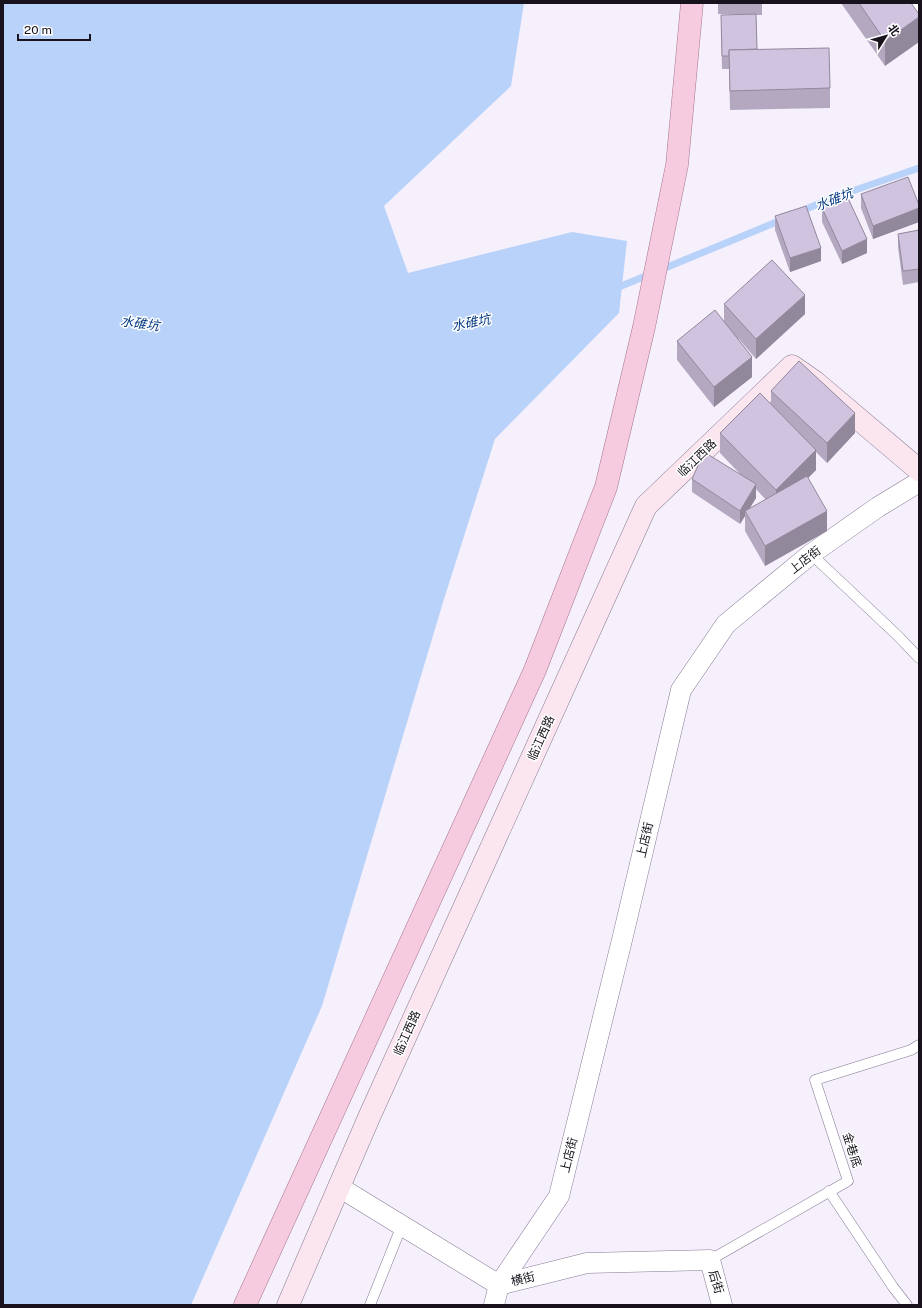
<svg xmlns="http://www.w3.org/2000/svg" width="922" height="1308" font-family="'Public Sans','Noto Sans SC',sans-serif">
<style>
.water{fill:#b8d2fa}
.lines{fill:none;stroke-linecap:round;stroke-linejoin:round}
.stream{stroke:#b8d2fa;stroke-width:7}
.lane-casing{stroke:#857993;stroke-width:11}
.street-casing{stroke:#857993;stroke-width:21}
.secondary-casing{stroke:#857993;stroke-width:23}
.primary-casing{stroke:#a5748d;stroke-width:23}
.lane{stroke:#fff;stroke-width:10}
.street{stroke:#fff;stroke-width:20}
.secondary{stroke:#fbe5ef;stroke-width:22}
.primary{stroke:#f7cbdf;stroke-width:22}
.wall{fill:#b3a8c0;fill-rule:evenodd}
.shaded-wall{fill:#92889c}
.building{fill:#d0c3df;stroke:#92889c}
.labels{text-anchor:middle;stroke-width:3;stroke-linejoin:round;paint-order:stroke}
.street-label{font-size:12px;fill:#17121c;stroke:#fff}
.water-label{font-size:13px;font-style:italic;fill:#043a83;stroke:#fff}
</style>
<rect width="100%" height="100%" fill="#f5f0fc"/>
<path class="water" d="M3 3H524L511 86 384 206 408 273 572 232 627 241 619 313 495 439 444 599 322 1006 191 1305H3Z"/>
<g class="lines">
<g class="stream">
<path d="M799 212 835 197 919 168"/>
<path d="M614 289 784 219"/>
</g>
<defs>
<g id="lane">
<path d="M811 554 898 636 919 658"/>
<path d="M829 1191 893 1287 907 1305"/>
<path d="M710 1260 848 1181 815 1080 911 1050 919 1045"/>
<path d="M370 1305 402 1225"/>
</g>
<g id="street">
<path d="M918 3 919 4"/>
<path d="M339 1187 499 1285 587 1263 710 1260 722 1305"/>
<path d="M494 1305 499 1285 559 1196 622 940 681 690 726 624 811 554 878 507 919 482"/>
</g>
<path id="secondary" d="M288 1305 370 1115 646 506 792 366 815 382 919 470"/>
<path id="primary" d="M245 1305 535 670 606 487 644 327 677 165 692 3"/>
</defs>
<use href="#lane" class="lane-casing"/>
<use href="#street" class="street-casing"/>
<use href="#secondary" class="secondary-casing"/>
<use href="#primary" class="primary-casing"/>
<use href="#lane" class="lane"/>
<use href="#street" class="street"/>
<use href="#secondary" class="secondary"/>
<use href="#primary" class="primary"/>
</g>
<g class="wall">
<path d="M718 3H762V15H756L757 49 830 88V108L730 110 729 69H722L721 28 741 14H718Z"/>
<path d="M841 3H911L885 66Z"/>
<path d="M861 194 919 205V222L873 239 861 208Z"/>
<path d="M822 208 867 253 842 264 822 222Z"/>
<path d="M775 216 821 261 790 272 775 230Z"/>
<path d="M919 230V282L903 285 898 247V234Z"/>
<path d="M724 304 805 314 756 359 738 338 752 377 714 407 677 360V341L724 321Z"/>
<path d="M771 391 855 433 827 463 816 452V470L808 478 827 531 765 566 745 531V516L740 524 692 492V479L743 477 720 453V433L771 404ZM756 489 766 500 749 509 756 498Z"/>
</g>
<g class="shaded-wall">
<path d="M919 17V42L885 66V41Z"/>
<path d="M919 208V222L873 239V226Z"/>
<path d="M867 239V253L842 264V251Z"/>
<path d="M821 248V261L790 272V258Z"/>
<path d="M805 295V314L756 359V339Z"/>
<path d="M752 357V377L714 407V387Z"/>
<path d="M855 413V433L827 463V443Z"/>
<path d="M816 450V470L776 510V490Z"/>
<path d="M756 484V498L747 513 745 511V516L740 524V511Z"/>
<path d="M827 511V531L765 566V546Z"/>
</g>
<g class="building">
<path d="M859 3H911L919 14V17L885 41Z"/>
<path d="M756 14 757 49 729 50V56H722L721 15Z"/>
<path d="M829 48 830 88 730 91 729 50Z"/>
<path d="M908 177 919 205V208L873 226 861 194Z"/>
<path d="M847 196 867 239 842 251 822 208Z"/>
<path d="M806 206 821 248 790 258 775 216Z"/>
<path d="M919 230V269L903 271 898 234Z"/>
<path d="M772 260 805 295 756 339 724 304Z"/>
<path d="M715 310 752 357 714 387 677 341Z"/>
<path d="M799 361 855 413 827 443 771 391Z"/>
<path d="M760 393 816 450 776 490 720 433Z"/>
<path d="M704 452 756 484 740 511 692 479Z"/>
<path d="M807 476 827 511 765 546 745 511Z"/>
</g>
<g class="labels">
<g class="street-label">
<text transform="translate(697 458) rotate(-44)" y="4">临江西路</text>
<text transform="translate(805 560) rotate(-38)" y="4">上店街</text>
<text transform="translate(541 738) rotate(-66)" y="4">临江西路</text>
<text transform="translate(645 840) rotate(-77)" y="4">上店街</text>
<text transform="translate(407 1033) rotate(-66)" y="4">临江西路</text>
<text transform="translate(852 1150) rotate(72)" y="4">金巷底</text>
<text transform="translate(569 1155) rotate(-76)" y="4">上店街</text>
<text transform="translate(523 1279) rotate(-14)" y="4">横街</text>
<text transform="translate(716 1282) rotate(74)" y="4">后街</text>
</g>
<g class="water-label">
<text transform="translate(834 199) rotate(-21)" y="5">水碓坑</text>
<text transform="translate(471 322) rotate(-11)" y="5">水碓坑</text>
<text transform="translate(140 323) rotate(8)" y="5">水碓坑</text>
</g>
</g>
<rect width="922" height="1308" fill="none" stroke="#17121c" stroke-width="8"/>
<g transform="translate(886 36) rotate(53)" stroke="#ffffff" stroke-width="3" paint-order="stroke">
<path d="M0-3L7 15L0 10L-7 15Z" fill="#17121c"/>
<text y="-6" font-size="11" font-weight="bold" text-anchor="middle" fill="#17121c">北</text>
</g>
<path d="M18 34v6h72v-6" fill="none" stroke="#17121c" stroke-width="2"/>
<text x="24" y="34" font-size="12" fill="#17121c" stroke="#ffffff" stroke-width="3" paint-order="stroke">20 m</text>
</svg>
